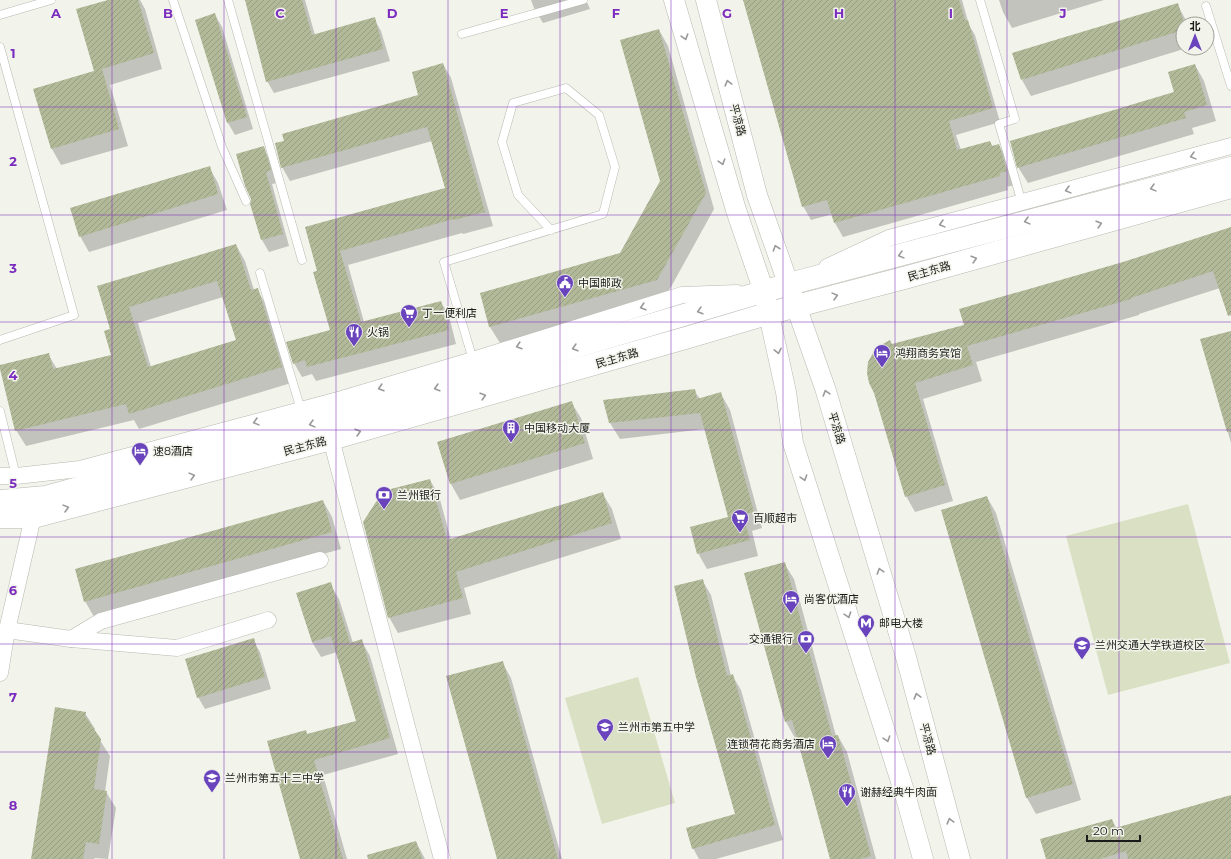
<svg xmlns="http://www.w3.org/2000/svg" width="1231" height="859" font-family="Montserrat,'Noto Sans SC',sans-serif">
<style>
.park{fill:#d9e0c3}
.shadow{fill:#0003;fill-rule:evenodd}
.building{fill:url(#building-hatch);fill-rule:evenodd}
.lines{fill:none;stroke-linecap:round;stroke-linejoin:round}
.service-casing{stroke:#b6b9b0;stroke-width:9}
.minor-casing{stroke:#b6b9b0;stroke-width:17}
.tertiary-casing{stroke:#b6b9b0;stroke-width:21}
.secondary-casing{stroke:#b6b9b0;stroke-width:23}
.service{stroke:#fff;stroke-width:8}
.minor{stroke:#fff;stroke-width:16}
.tertiary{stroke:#fff;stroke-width:20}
.secondary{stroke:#fff;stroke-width:22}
.oneway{stroke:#989998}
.grid{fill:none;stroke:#7b2cbf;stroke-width:1;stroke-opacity:0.55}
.labels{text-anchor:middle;stroke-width:3;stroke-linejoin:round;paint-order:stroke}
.street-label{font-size:11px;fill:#1b1c19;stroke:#f2f4eb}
.poi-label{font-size:11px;fill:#1b1c19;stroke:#f2f4eb;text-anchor:start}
.grid-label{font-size:13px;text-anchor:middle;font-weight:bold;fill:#7b2cbf;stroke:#f2f4eb;stroke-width:3;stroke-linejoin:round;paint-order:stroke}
</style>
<defs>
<pattern id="building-hatch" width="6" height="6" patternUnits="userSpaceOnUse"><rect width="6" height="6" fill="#b1b998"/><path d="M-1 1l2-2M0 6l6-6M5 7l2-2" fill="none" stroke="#989e82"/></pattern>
</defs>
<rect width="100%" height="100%" fill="#f2f4eb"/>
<g class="park">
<path d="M1188 504 1230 663 1108 695 1066 536Z"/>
<path d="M638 677 675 803 602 824 565 698Z"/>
</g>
<g class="shadow">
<path d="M111 0H140L145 9 162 69 110 85 128 146 61 165 52 149 34 89 95 71Z"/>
<path d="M246 0H305L315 35 374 19 381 31 390 61 274 93 267 81Z"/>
<path d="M531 0H586L590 9 543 23 534 8Z"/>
<path d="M752 0H962L969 25 975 35 1000 122 956 135 961 150 990 142 993 147 999 145 1007 159 1014 185 1007 187 1008 190 843 237 835 223 833 214 811 220 803 206Z"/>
<path d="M999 0H1104L1012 28 1003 12Z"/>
<path d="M1177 4 1188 24H1183V48H1187L1031 96 1022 80Z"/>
<path d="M215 15 222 27 253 129 235 135 228 123Z"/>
<path d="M659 30 668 46 714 209 666 296 500 343 490 327 481 294 621 254 662 181Z"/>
<path d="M443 64 451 78 493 226 463 234 462 233 348 265 364 322 441 302 449 316 456 344 316 381 312 374 302 377 294 363 331 331 318 272 306 228 446 189 432 141 290 181 282 167 420 96Z"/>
<path d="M1195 65 1204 81 1216 121 1192 128 1194 134 1028 183 1018 167 1175 93Z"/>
<path d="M263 147 270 160 277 183 272 184 289 246 269 252 262 240 251 204Z"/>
<path d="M209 167 218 183 227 210 89 252 80 236Z"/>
<path d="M1231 228V316L1227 310 1220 288 1139 314V315L976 362 982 381 923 399 953 501 915 512 906 496 892 345 966 326 1123 263Z"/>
<path d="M236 245 245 261 254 290 257 289 266 305 291 383 139 429 134 420 26 446 16 430 48 354 57 369 112 356V329L98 287ZM223 297 237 341 151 367 138 323Z"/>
<path d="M1231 332V443L1202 340Z"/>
<path d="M694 390 700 399 721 394 730 410 762 528 752 531 758 556 707 569 698 553 729 518 705 429 620 439 610 423Z"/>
<path d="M571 402 581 418 593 459 460 500 451 484 438 442Z"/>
<path d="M430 480 439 496 451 540 602 493 612 509 621 539 464 588 471 614 398 633 389 617Z"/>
<path d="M987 497 996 513 1081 800 1036 814 1027 798 942 510Z"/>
<path d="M323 501 332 517 341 549 94 617 85 601Z"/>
<path d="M784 563 794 579 836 736H838L847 752 876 859H831L797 737 795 738 786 722Z"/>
<path d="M702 580 711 595 731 676 732 675 741 690 783 840 716 859H699L693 848 736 815Z"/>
<path d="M330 584 339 599 353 643 361 640 370 656 398 754 323 775 347 859H302L305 731 308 735 357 721 337 652 321 657 312 642Z"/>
<path d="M253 640 260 652 271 689 205 709 198 697Z"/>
<path d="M502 662 511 678 562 859H498Z"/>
<path d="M85 713 95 729 94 731 110 756 105 792H106L116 808 108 859 95 858 94 859H32Z"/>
<path d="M1231 796V859H1047L1112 820 1117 829Z"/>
<path d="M416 842 425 859H374Z"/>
</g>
<g class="building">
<path d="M108 0H138L154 53 102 69 119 129 51 149 33 89 94 71 76 9Z"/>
<path d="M245 0H302L312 35 375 17 383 49 266 82Z"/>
<path d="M743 0H959L965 20H968L993 108 949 121 957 150 990 141 992 146 999 144 1007 171 1000 173V176L834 223 827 200 802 207Z"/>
<path d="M1178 3 1183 20V30L1021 80 1012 53Z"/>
<path d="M215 13 247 117 227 123 195 20Z"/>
<path d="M659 29 706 193 657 280 489 327 480 293 620 253 660 181 620 40Z"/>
<path d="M443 63 485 212 454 220 453 219 340 251 361 322 441 301 449 330 307 367 305 360 293 364 286 342 330 330 313 272 317 271 305 227 445 188 427 127 281 168 275 143 284 141 282 134 418 95 412 72Z"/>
<path d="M1195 64 1207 105 1184 112 1186 118 1017 168 1010 141 1174 92 1168 72Z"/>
<path d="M264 146 271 170 266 172 283 234 261 240 250 204 251 199 245 186 236 154Z"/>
<path d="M210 166 218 194 79 237 70 208Z"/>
<path d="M1231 227V315L1228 316 1213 271 1131 298V299L967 346 973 365 915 383 945 485 905 497 874 393 869 383 867 373 868 362 873 353 881 345 890 340 892 344 964 325 959 309 1123 262Z"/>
<path d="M236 244 251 290 258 288 282 367 129 414 126 404 15 431 0 369V365L49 353 53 369 111 355 104 331 110 329 97 286ZM217 281 236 340 148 367 129 307Z"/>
<path d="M1231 331V432H1227L1200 339Z"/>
<path d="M695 389 697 399 721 392 754 512 743 515 750 540 697 554 690 527 728 517 700 413 609 423 603 400Z"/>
<path d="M572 401 585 443 450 484 437 442Z"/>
<path d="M430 479 447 540 603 492 612 523 456 572 463 598 388 618 363 522 383 491Z"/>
<path d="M987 496 1073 784 1026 798 941 510Z"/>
<path d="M323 500 332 532 84 602 75 569Z"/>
<path d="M785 562 832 736 838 735 871 856 860 859H830L792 720 785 722 744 573Z"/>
<path d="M703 579 727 676 733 674 775 825 692 849 686 828 735 814 696 677 674 586Z"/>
<path d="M331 582 350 643 362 639 390 738 314 760 343 859H300L267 741 306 730 307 734 356 721 331 636 312 642 296 593Z"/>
<path d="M254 638 265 677 197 698 185 659Z"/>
<path d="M503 661 558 859H497L446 676Z"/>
<path d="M55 707 86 712 85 716 101 739 94 789 107 791 99 844 86 842 83 859H31Z"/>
<path d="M1231 795V859H1128L1126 851 1100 859H1046L1040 839 1112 819 1115 828Z"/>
<path d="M416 841 422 859H368L367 855Z"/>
</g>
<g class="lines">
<defs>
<g id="service">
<path d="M173 0 222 147 246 201"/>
<path d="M228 0 302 260"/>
<path d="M980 0 1015 119 999 124 1022 203"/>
<path d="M1206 6 1231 86"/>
<path d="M0 15 51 0"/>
<path d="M462 34 583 0"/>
<path d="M0 47 74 315 0 340"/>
<path d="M260 273 301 410"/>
<path d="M473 360 444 262 603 214 615 167 599 115 566 88 513 103 502 142 518 195 551 230"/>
<path d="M0 411 16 476"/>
</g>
<g id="minor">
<path d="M827 267 889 238 1231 146"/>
<path d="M331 439 442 859"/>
<path d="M0 476H16L80 469 342 399 473 360 682 295 737 293"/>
<path d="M7 630 71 639 177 648 268 620"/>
<path d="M71 639 101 621 320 560"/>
<path d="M0 673 7 630 33 517"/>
</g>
<g id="tertiary">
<path d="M674 0 736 210 764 292 786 392 793 443 905 794 923 859"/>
<path d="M706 0 757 195 825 388 906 657 960 859"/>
</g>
<g id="secondary">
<path d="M0 501 45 497 345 415 789 284 1231 168"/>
<path d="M0 517H33L331 439 689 337 770 313 904 278 1231 187"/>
</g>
</defs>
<use href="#service" class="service-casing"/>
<use href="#minor" class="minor-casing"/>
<use href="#tertiary" class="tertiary-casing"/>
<use href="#secondary" class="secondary-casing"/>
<use href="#service" class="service"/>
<use href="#minor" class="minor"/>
<use href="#tertiary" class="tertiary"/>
<use href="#secondary" class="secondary"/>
</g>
<defs><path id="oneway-chevron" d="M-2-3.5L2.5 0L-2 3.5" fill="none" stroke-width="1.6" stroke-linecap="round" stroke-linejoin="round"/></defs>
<g class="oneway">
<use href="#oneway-chevron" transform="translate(685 37) rotate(73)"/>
<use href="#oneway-chevron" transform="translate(728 83) rotate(-105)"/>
<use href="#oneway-chevron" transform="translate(1193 156) rotate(165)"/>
<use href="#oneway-chevron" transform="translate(722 162) rotate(73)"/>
<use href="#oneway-chevron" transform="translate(1153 188) rotate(165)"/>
<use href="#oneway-chevron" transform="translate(1068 190) rotate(165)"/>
<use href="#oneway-chevron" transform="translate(1027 221) rotate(165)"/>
<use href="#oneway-chevron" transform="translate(942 224) rotate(165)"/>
<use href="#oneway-chevron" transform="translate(1099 224) rotate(-16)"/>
<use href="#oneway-chevron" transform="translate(776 248) rotate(-109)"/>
<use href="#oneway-chevron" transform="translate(901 255) rotate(165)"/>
<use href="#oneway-chevron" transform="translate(974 259) rotate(-16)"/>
<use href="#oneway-chevron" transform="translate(835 296) rotate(-15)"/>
<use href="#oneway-chevron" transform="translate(643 307) rotate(163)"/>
<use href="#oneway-chevron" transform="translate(700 311) rotate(164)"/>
<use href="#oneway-chevron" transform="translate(519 346) rotate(163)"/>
<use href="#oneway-chevron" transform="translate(575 348) rotate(164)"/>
<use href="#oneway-chevron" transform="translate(778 351) rotate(78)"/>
<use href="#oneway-chevron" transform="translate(381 388) rotate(163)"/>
<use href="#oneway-chevron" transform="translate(437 388) rotate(164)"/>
<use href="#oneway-chevron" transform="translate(826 393) rotate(-107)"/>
<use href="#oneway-chevron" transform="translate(483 396) rotate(-16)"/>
<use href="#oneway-chevron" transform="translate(256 422) rotate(165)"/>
<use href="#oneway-chevron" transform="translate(312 424) rotate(165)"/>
<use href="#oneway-chevron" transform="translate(358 432) rotate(-16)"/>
<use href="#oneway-chevron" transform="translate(192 476) rotate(-15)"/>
<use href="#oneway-chevron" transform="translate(804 478) rotate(72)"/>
<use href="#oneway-chevron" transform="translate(66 508) rotate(-15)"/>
<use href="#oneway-chevron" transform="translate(880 571) rotate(-107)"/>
<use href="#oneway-chevron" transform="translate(848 615) rotate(72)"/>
<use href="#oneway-chevron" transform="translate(917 696) rotate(-105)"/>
<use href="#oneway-chevron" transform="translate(887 739) rotate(72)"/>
<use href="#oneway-chevron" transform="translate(950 821) rotate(-105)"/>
</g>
<path class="grid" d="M112 0V859M224 0V859M336 0V859M448 0V859M560 0V859M671 0V859M783 0V859M895 0V859M1007 0V859M1119 0V859M0 107H1231M0 215H1231M0 322H1231M0 430H1231M0 537H1231M0 644H1231M0 752H1231"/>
<defs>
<symbol id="civic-pin" viewBox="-11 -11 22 30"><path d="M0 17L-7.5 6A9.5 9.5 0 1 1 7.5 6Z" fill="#6a44bc" stroke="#f2f4eb"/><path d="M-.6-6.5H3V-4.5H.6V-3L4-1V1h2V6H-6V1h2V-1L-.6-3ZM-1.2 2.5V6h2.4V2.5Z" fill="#fff"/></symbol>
<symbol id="supermarket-pin" viewBox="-11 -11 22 30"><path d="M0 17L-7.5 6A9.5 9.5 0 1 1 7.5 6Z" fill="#6a44bc" stroke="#f2f4eb"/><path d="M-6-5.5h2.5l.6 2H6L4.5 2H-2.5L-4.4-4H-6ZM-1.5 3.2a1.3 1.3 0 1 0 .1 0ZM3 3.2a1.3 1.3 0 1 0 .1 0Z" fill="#fff"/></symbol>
<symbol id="restaurant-pin" viewBox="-11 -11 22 30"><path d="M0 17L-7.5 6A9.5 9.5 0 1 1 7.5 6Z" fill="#6a44bc" stroke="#f2f4eb"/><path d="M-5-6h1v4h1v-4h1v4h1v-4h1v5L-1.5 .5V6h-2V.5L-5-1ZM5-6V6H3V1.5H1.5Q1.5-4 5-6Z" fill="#fff"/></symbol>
<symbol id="hotel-pin" viewBox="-11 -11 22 30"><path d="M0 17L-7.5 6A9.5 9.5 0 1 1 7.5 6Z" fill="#6a44bc" stroke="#f2f4eb"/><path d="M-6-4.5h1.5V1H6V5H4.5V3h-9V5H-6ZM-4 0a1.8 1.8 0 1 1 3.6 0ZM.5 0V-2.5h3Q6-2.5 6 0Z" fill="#fff"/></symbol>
<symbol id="building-pin" viewBox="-11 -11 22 30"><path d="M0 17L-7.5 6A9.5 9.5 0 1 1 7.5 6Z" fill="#6a44bc" stroke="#f2f4eb"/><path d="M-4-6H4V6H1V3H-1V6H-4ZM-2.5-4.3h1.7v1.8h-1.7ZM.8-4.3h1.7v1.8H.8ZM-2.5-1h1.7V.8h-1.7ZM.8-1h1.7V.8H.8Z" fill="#fff"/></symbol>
<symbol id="bank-pin" viewBox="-11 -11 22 30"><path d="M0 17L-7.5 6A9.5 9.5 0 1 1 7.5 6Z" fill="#6a44bc" stroke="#f2f4eb"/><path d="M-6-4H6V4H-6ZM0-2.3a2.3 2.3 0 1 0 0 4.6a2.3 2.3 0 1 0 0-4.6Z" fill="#fff"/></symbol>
<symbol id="metro-pin" viewBox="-11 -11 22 30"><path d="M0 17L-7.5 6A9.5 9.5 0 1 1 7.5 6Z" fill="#6a44bc" stroke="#f2f4eb"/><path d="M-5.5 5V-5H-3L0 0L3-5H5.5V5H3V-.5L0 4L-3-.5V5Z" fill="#fff"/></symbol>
<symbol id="university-pin" viewBox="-11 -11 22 30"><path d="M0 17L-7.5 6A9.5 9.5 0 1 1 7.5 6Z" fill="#6a44bc" stroke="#f2f4eb"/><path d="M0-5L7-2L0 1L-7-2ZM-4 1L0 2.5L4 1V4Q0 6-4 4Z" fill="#fff"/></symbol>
<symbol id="school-pin" viewBox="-11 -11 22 30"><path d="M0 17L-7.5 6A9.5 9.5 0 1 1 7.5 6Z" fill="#6a44bc" stroke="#f2f4eb"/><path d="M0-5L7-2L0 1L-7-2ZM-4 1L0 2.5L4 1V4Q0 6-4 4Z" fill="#fff"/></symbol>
</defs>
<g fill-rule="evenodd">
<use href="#civic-pin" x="555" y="273" width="20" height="27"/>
<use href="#supermarket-pin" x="399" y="303" width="20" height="27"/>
<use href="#restaurant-pin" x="344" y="322" width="20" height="27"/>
<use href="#hotel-pin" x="872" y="343" width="20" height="27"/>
<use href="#building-pin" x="501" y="418" width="20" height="27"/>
<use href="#hotel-pin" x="130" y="441" width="20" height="27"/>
<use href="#bank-pin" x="374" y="485" width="20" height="27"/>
<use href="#supermarket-pin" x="730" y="508" width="20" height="27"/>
<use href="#hotel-pin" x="781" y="589" width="20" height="27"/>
<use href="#metro-pin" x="856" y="613" width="20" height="27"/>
<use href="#bank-pin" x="796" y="629" width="20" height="27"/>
<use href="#university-pin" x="1072" y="635" width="20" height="27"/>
<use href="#school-pin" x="595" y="717" width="20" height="27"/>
<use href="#hotel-pin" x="818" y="734" width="20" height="27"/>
<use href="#school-pin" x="202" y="768" width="20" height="27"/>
<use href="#restaurant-pin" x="837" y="782" width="20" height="27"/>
</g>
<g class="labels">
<g class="street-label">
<text transform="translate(738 120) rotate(75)" y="4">平凉路</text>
<text transform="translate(929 271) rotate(-16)" y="4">民主东路</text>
<text transform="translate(617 358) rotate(-16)" y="4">民主东路</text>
<text transform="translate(837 428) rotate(73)" y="4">平凉路</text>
<text transform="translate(305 446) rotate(-15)" y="4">民主东路</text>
<text transform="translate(928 739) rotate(75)" y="4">平凉路</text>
</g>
<g class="poi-label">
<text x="578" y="287">中国邮政</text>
<text x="422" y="317">丁一便利店</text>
<text x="367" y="336">火锅</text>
<text x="895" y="357">鸿翔商务宾馆</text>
<text x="524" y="432">中国移动大厦</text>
<text x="153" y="455">速8酒店</text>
<text x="397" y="499">兰州银行</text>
<text x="753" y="522">百顺超市</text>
<text x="804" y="603">尚客优酒店</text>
<text x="879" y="627">邮电大楼</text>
<text x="793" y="643" text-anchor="end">交通银行</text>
<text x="1095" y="649">兰州交通大学铁道校区</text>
<text x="618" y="731">兰州市第五中学</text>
<text x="815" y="748" text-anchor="end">连锁荷花商务酒店</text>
<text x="225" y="782">兰州市第五十三中学</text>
<text x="860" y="796">谢赫经典牛肉面</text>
</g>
</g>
<g class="grid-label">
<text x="56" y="18">A</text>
<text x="168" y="18">B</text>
<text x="280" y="18">C</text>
<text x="392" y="18">D</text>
<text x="504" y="18">E</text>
<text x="616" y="18">F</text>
<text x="727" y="18">G</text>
<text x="839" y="18">H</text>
<text x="951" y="18">I</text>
<text x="1063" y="18">J</text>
<text x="13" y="58">1</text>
<text x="13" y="166">2</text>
<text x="13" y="273">3</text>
<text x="13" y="380">4</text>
<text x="13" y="488">5</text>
<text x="13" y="595">6</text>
<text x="13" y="702">7</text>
<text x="13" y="810">8</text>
</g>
<g transform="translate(1195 36)"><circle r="19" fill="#f2f4eb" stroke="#9c9e97"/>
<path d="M0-3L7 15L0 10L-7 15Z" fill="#6a44bc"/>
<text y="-6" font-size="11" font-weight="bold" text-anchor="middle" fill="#1b1c19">北</text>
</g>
<path d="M1087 835v6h53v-6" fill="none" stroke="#1b1c19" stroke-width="2"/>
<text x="1093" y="835" font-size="12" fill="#1b1c19" stroke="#f2f4eb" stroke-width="3" paint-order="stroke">20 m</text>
</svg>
